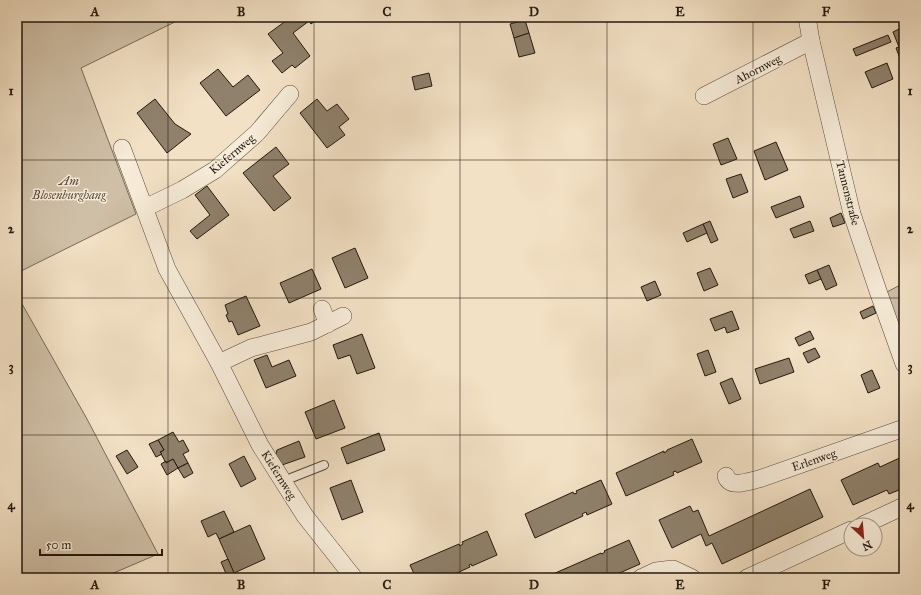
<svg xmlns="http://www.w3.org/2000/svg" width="921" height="595" font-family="'IM FELL Great Primer',serif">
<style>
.green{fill:#cfbfa6;stroke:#786c59}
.building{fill:#8f816c;stroke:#22180c}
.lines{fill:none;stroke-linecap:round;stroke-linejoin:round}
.service-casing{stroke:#564a3a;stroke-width:10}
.minor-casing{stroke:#564a3a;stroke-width:18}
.service{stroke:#f7ecd9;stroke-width:8}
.minor{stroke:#f7ecd9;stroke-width:17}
.grid{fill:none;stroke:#22180c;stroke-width:1;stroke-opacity:0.55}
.labels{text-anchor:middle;stroke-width:3;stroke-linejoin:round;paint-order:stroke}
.street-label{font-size:12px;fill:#22180c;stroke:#f7ecd9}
.park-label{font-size:12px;font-style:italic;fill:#564a3a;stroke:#f7ecd9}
.neatline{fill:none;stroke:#22180c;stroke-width:1.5}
.grid-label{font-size:13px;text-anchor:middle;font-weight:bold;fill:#22180c}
</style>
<rect width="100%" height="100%" fill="#f3e1c5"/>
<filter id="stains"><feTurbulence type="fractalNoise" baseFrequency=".005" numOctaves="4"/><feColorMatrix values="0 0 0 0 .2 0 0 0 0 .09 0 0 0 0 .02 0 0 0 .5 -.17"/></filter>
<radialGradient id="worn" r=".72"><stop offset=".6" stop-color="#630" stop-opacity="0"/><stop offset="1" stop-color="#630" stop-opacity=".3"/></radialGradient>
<g class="green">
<path d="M17 17H185L81 68 136 214 17 273Z"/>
<path d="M904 283V343L885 293Z"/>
<path d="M17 295 87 419 158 554 102 578H17Z"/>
</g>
<g class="building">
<path d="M291 17H312L315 21 311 24 309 21 293 33 310 56 295 68 292 65 282 73 272 61 283 53 268 34Z"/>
<path d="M525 20 529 33 514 38 510 24Z"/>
<path d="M899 29 904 41V45L899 47 893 32Z"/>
<path d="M529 33 535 53 519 57 514 38Z"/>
<path d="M888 35 891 42 856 56 853 49Z"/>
<path d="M904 45V59L901 61 896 48Z"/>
<path d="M887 63 893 79 872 88 865 72Z"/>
<path d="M218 69 233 87 248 75 260 90 226 116 200 83Z"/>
<path d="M429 73 432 86 415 90 412 77Z"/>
<path d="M155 99 175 124 191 134 167 153 137 113Z"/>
<path d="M317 99 327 111 337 104 349 119 339 127 345 135 327 148 300 113Z"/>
<path d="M728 138 737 159 721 165 713 144Z"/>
<path d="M776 142 788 170 765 180 754 151Z"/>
<path d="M276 147 289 164 273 176 291 198 274 211 243 173Z"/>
<path d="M741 174 748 192 733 198 726 179Z"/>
<path d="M207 186 229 215 197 239 190 231 210 215 195 195Z"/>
<path d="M800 196 804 207 776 218 771 207Z"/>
<path d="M841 213 845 223 833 227 830 218Z"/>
<path d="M710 221 718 240 711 243 703 224Z"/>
<path d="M810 221 814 231 794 238 790 229Z"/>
<path d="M703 224 707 233 687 242 683 233Z"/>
<path d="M355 248 368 278 345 288 332 258Z"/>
<path d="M829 265 837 285 826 290 817 270Z"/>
<path d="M710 268 718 285 704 291 697 273Z"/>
<path d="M312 269 321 289 289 303 280 283Z"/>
<path d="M817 270 821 279 809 284 805 275Z"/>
<path d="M655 281 661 295 647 301 641 287Z"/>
<path d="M246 296 260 326 238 335 232 321 229 322 226 315 228 314 225 305Z"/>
<path d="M873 306 876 313 863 319 860 312Z"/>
<path d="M732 311 739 329 727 333 725 327 715 331 710 319Z"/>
<path d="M810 331 814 339 799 346 795 338Z"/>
<path d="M362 334 375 368 357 374 350 355 338 359 333 345Z"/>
<path d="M815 348 820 357 808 363 803 353Z"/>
<path d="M708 350 716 372 705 376 697 354Z"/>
<path d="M267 355 272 367 289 360 296 376 266 388 254 360Z"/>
<path d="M789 358 794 372 760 384 755 369Z"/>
<path d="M872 370 880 388 868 393 861 375Z"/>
<path d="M732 378 741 399 729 404 720 383Z"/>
<path d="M334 400 345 428 316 439 305 412Z"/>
<path d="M173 432 179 442 183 440 189 451 183 454 188 463 178 468 173 459 166 463 160 452 164 450 158 440Z"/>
<path d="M379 433 385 450 347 464 341 448Z"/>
<path d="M692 439 702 462 677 473 676 471 673 472 674 475 626 496 616 473 664 451V453L667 451V450Z"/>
<path d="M158 440 164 450 160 452 162 454 156 457 149 444Z"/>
<path d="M299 441 305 457 282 465 275 457 277 450Z"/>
<path d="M127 450 138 467 127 474 116 456Z"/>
<path d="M244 456 256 479 241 487 229 464Z"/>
<path d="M904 456V488L889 494 887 490 853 505 841 480 878 463 880 467Z"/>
<path d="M173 459 178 468 167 475 161 464 166 461V463Z"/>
<path d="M188 463 193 473 184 478 178 468Z"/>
<path d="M351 480 363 512 342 520 330 488Z"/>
<path d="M601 480 612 504 587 515 586 512 582 514 583 516 535 538 525 514 573 492 574 494 577 493 576 491Z"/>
<path d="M810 489 823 517 722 564 712 543 706 546 701 534 672 548 659 520 690 506 693 512 698 510 709 536Z"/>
<path d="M224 511 234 532 219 539 216 533 208 537 201 521Z"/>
<path d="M250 525 265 559 234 573 219 539Z"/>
<path d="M487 531 497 555 472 566 471 564 469 565 470 567 446 578H416L410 565 459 544 460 546 463 544 462 542Z"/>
<path d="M629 540 640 564 615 575 614 573 611 575 612 576 608 578H554L553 574 601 553 602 554 605 552 604 551Z"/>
<path d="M228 559 234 573 227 576 221 562Z"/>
</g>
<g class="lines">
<defs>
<path id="service" d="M285 484 291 478 324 465"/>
<g id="minor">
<path d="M807 17 811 41 852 214 878 291 904 364"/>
<path d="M704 96 811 41"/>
<path d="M122 148 167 269 219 363 260 445 305 516 354 578"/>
<path d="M145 208 182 190 215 170 257 133 290 94"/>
<path d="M322 309 328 324"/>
<path d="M219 363 251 348 311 332 343 316"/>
<path d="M726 476C730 489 749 481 759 479L904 428"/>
<path d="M863 525 904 506"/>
<path d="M641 578 656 571 673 569 692 578"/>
<path d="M747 578 851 530"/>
</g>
</defs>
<use href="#service" class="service-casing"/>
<use href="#minor" class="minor-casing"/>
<use href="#service" class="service"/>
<use href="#minor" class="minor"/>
</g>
<path class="grid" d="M168 17V578M314 17V578M460 17V578M607 17V578M753 17V578M17 160H904M17 298H904M17 435H904"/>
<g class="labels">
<g class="street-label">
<text transform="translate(758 69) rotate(-27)" y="4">Ahornweg</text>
<text transform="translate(232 154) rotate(-40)" y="4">Kiefernweg</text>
<text transform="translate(848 193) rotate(76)" y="4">Tannenstraße</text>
<text transform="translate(814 460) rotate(-19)" y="4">Erlenweg</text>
<text transform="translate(279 475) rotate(58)" y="4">Kiefernweg</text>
</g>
<g class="park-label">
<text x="69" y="185">Am<tspan x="69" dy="14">Blosenburghang</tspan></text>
</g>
</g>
<rect width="921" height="595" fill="none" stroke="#f3e1c5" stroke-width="44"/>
<g transform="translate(863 537) rotate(154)"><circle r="19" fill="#f7ecd9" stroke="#a29787"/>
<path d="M0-3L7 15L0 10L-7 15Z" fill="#8f2418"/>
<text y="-6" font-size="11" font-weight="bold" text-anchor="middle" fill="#22180c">N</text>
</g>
<path d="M40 549v6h122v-6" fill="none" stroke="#22180c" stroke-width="2"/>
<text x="46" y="549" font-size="12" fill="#22180c" stroke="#f7ecd9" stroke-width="3" paint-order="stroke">50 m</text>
<rect x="22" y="22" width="877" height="551" class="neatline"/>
<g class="grid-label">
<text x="95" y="16">A</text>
<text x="241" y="16">B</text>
<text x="387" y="16">C</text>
<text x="534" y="16">D</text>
<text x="680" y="16">E</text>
<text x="826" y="16">F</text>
<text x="11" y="95">1</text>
<text x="910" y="95">1</text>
<text x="11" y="233">2</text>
<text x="910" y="233">2</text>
<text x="11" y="371">3</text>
<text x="910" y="371">3</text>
<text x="11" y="509">4</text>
<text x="910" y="509">4</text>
<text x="95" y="589">A</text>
<text x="241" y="589">B</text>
<text x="387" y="589">C</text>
<text x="534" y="589">D</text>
<text x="680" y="589">E</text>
<text x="826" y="589">F</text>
</g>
<rect width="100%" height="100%" filter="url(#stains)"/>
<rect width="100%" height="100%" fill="url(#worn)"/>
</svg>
